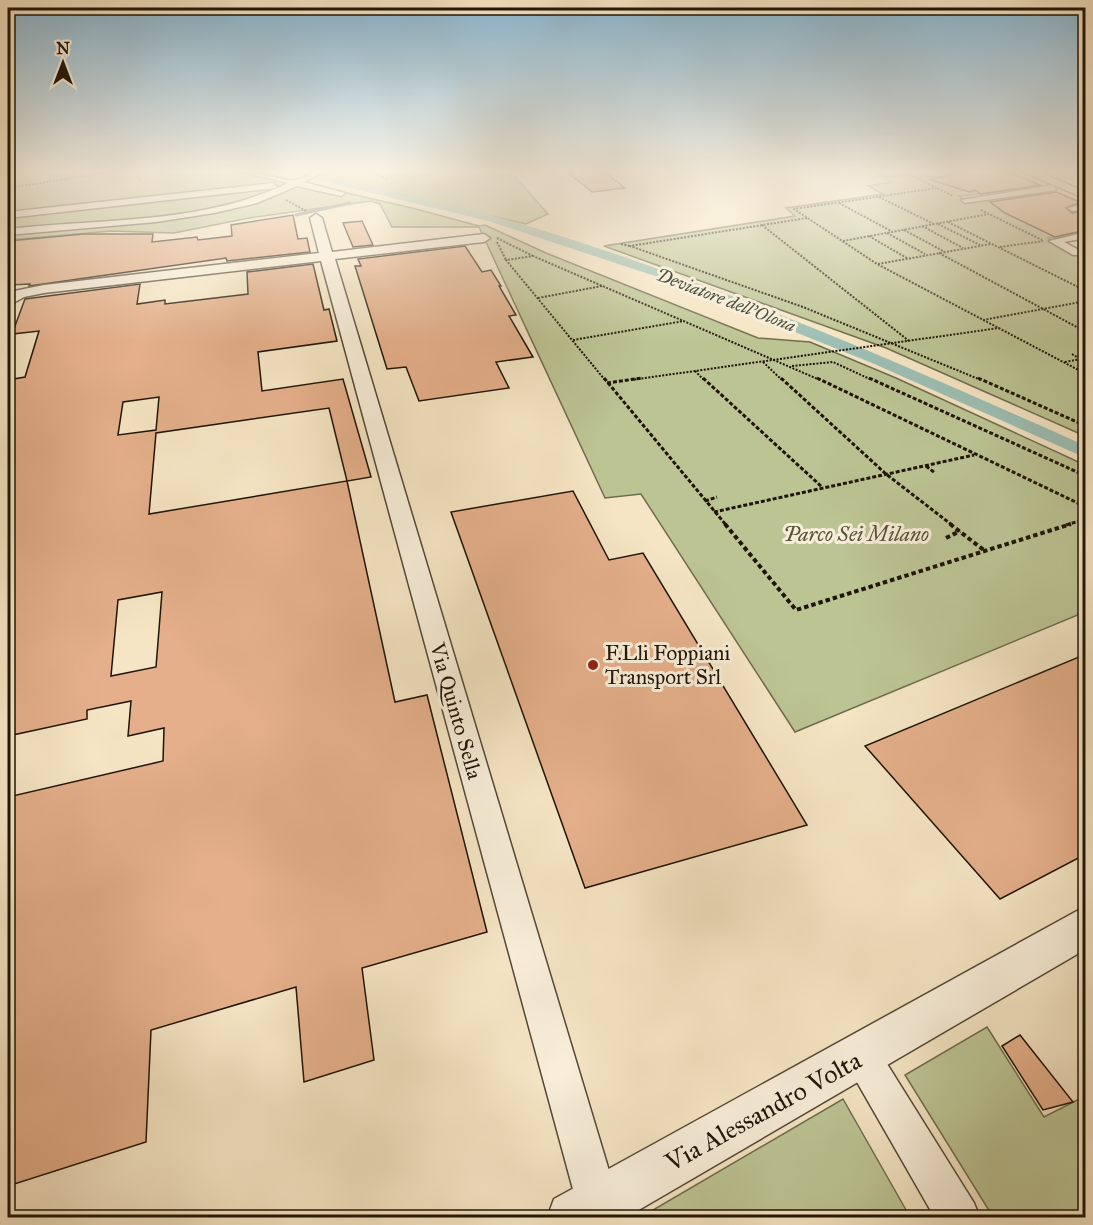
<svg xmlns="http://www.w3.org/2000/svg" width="1093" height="1225" font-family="'IM FELL Great Primer',serif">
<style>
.green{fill:#bcc494;stroke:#6e6c4e;stroke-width:1.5}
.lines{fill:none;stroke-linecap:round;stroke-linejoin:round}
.stream{stroke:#6a7b6f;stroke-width:3}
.canal{fill:#9cbfb4;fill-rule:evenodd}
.building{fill:#e4af8a;stroke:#1f1407;stroke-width:1.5;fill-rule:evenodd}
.pedestrian-casing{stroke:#544836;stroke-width:3}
.minor-casing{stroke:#544836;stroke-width:3}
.tertiary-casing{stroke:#544836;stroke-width:3}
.path-far2{stroke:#1f1407;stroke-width:2;stroke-dasharray:2 1.5;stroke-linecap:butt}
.path-far1{stroke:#1f1407;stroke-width:3;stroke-dasharray:4 2;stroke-linecap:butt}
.path{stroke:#1f1407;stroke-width:4;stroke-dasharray:4.5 3;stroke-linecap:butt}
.pedestrian{fill:#f8eed9;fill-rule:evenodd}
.minor{fill:#f8eed9;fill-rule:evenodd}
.tertiary{fill:#f8eed9;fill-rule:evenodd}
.poi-dot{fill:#8f2418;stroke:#f8eed9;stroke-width:2}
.labels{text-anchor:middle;stroke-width:6;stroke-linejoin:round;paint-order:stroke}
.far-water-label{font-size:18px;font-style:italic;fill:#4b5044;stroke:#f8eed9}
.park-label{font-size:21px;font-style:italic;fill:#565238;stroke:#f8eed9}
.poi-label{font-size:21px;fill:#1f1407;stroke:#f8eed9;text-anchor:start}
.street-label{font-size:21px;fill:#1f1407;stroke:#f8eed9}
.near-street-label{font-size:26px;fill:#1f1407;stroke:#f8eed9}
</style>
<rect width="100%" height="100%" fill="#f5e5c4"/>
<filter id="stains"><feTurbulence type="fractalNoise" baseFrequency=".00333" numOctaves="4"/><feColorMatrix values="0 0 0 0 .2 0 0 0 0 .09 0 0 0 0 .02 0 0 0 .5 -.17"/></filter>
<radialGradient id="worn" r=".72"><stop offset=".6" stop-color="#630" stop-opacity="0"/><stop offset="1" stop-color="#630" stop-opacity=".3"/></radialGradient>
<g class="green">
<path d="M8 170H248L416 209 479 226 485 225 546 253 758 338 810 342 896 378 1085 465V612L795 732 641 494 605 498 479 227H392L380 204 371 201 249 218 174 233 111 231 8 240Z"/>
<path d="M330 170H509L548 214 526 224 320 177 332 172Z"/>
<path d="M870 170C891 170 909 170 928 176 936 178 942 175 951 179L941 183 970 192 1008 187 1016 190 959 196 967 201 1032 193 1038 196 1026 201 991 202 1005 213 1035 212 1022 221 1045 232 1067 230 1074 233 1048 238 1085 256V436L886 348 604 246 795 216 786 208 883 194 868 186 892 182Z"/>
<path d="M987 1027 1044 1117 1085 1096V1217H993L905 1075Z"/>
<path d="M843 1099 910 1217H641Z"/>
</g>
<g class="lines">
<path class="stream" d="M296 215 350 203"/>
<path class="canal" d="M277 170H296C373 187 450 202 525 225 718 283 903 364 1086 446V458L872 363 661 278 488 221Z"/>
</g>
<g class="building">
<path d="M565 170H602L625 188 592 192Z"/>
<path d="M965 170H1004L1040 185 981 194 975 190 970 192 931 180Z"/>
<path d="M1056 192 1080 202 1066 208 1072 213 1086 211V230L1055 237 1005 213 990 202Z"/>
<path d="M293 215 298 239 307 238 310 252 227 261 226 258 29 286 30 284 8 285V241L84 234H153L152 242 197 237 198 240 232 236 231 225Z"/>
<path d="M362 221 373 245 353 247 343 223Z"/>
<path d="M465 246 482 272 491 270 501 286H499L516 315 509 316 533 357 496 362 509 388 419 401 406 367 387 369 355 266H361L358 259Z"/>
<path d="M313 264 324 310 329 309 337 341 258 352 262 391 343 379 371 477 347 481 395 702 427 695 487 932 362 968 374 1060 304 1082 296 987 151 1030 146 1142 8 1186V797L163 761 164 728 128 736 131 701 87 710V719L8 736V380L25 377 39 331 12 334 25 299 140 284 137 304 165 300V304L248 294 247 272ZM159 397 156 430 118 435 123 402ZM329 408 347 481 149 514 156 433ZM162 592 156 667 111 676 118 600Z"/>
<path d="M573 491 609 560 643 553 807 825 585 888 451 512Z"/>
<path d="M1086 654V854L1000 899 865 746Z"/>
<path d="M1020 1035 1073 1102 1043 1110 1002 1046Z"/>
</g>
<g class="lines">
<defs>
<g id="pedestrian">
<path d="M235 170C251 170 285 182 296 180 307 177 314 170 327 170L304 182 345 193 341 196 297 186 257 203 214 213 156 222 8 235V229C101 218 201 225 288 183Z"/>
<path d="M274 183 277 188 8 218V212Z"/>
<path d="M1053 185 1056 190 965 203 961 200Z"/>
<path d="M1086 203V209L1072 211 1068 208Z"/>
<path d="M1086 232V238L1064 242 1079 250 1086 249V255H1073L1049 241Z"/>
</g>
<g id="minor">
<path d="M1019 170H1034L1086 192V199Z"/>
<path d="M316 214 322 218 332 252 484 234 490 238 484 242 335 259 619 1204 613 1218H583L577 1204 321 261 44 293 24 297 8 306V295L14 291 44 285 319 253 310 218Z"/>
<path d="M861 1037 874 1043 974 1203 980 1218H935L842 1056 848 1043Z"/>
</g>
<path id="tertiary" d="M1086 906V949L625 1218H547L554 1199Z"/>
</defs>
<use href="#pedestrian" class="pedestrian-casing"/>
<use href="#minor" class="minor-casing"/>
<use href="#tertiary" class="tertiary-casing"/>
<g class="path-far2">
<path d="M133 170 140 180"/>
<path d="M366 170 387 179"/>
<path d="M900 170 953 196"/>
<path d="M886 177 908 175"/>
<path d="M8 188 125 170"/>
<path d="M937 188 794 209 877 264 1086 374"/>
<path d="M879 197 934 224"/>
<path d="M286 200 306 211"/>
<path d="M839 203 891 231"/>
<path d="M981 210 1042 240"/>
<path d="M807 218 630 246 803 307 981 380"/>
<path d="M948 222 1086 291"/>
<path d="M938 224 980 245"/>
<path d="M762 225 909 341"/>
<path d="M922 226 963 248"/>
<path d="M904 230 945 252"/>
<path d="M887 233 925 254"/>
<path d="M869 236 907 258"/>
<path d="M497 238 533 256"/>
<path d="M843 241 989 214"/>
<path d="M497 242 506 260"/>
<path d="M621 244 630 246"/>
<path d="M1000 247 1043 241"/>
<path d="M939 253 1086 332"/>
<path d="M878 264 991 244"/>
<path d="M538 298 602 286"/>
<path d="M983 320 1086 301"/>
<path d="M573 340 684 321"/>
<path d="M1072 354 1080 359"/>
<path d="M763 362 782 380"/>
<path d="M1065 362 1086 358"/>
<path d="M792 366 833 362 872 380"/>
<path d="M695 371 704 380"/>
<path d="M605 380 506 260 533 256 820 380"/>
<path d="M631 380 999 328"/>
</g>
<g class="path-far1">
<path d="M604 378 726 525"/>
<path d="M703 378 822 487"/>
<path d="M781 378 886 474 952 525"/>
<path d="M817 378 1086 507"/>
<path d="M869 378 1086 476"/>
<path d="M978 378 1086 426"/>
<path d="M607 383 642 378"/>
<path d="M926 466 935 473"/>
<path d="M705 501 717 497"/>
<path d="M714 512 974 455"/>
<path d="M1066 525 1086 519"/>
</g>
<g class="path">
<path d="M725 524 796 610 1071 524"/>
<path d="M950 524 985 551"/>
<path d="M946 538 960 531"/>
</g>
<use href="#pedestrian" class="pedestrian"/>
<use href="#minor" class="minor"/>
<use href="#tertiary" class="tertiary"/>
</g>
<linearGradient id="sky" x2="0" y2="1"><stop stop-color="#89b8d3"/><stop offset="0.5" stop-color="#faf3e4"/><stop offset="1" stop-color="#faf3e4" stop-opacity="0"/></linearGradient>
<rect width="1093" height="342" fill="url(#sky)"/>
<circle class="poi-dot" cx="593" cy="665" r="6"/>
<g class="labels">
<g class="far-water-label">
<text transform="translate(726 300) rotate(21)" y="6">Deviatore dell'Olona</text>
</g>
<g class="park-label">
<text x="856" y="541">Parco Sei Milano</text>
</g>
<g class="poi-label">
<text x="605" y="660">F.Lli Foppiani<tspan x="605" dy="24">Transport Srl</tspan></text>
</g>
<g class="street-label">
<text transform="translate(456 711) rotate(74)" y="7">Via Quinto Sella</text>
</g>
<g class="near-street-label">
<text transform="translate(763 1111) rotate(-29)" y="9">Via Alessandro Volta</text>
</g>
</g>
<rect width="1093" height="1225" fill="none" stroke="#f5e5c4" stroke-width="30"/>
<rect x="9" y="9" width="1075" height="1207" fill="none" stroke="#1f1407" stroke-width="3"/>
<rect x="15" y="15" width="1063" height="1195" fill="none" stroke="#1f1407" stroke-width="1.5"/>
<g transform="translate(63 63)" stroke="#f8eed9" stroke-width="4.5" paint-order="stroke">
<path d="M0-4.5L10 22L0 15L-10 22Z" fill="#1f1407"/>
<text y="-9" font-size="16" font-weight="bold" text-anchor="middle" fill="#1f1407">N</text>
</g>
<rect width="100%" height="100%" filter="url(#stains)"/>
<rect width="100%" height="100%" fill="url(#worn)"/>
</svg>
